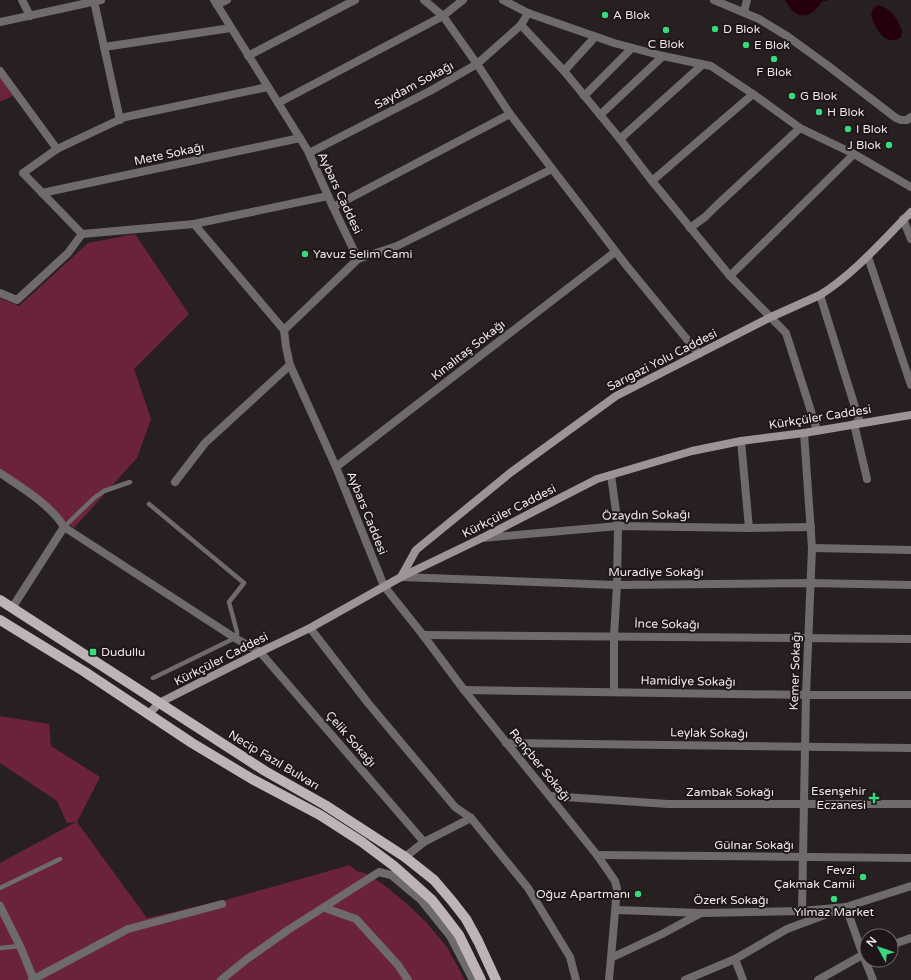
<svg xmlns="http://www.w3.org/2000/svg" width="911" height="980" font-family="'Varela Round',sans-serif">
<style>
.green{fill:#6a233a}
.water{fill:#25000c}
.lines{fill:none;stroke-linecap:round;stroke-linejoin:round}
.lane{stroke:#6f6a6b;stroke-width:4.5}
.street{stroke:#6f6a6b;stroke-width:8}
.secondary{stroke:#9c9495;stroke-width:8}
.primary{stroke:#beb4b6;stroke-width:10}
.poi-dot{fill:#39d87f;stroke:#1e1618;stroke-width:1.5}
.labels{text-anchor:middle;stroke-width:4;stroke-linejoin:round;paint-order:stroke}
.poi-label{font-size:12px;fill:#eee8e9;stroke:#1e1618;text-anchor:start}
.street-label{font-size:12px;fill:#eee8e9;stroke:#1e1618}
</style>
<rect width="100%" height="100%" fill="#281f21"/>
<g class="green">
<path d="M0 75 15 95 0 102Z"/>
<path d="M135 234 189 314 134 369 151 419 137 458 74 528 0 469V298L19 306 88 243Z"/>
<path d="M0 716 49 724 51 746 100 777 77 822 147 918 229 899 350 865 356 871 365 873 383 884 406 903 426 922 447 947 465 980H0V863L76 822 67 823 57 801 0 763Z"/>
</g>
<g class="water">
<path d="M785 0H827L826 1H822C810 21 796 20 785 0Z"/>
<path d="M878 5C893 10 897 18 902 31L901 37C900 38 896 40 895 40 882 43 874 24 871 15L873 9Z"/>
</g>
<g class="lines">
<g class="lane">
<path d="M149 504 244 583 229 602 237 632V635L235 638 153 678"/>
<path d="M64 527 94 498 104 491 130 482"/>
<path d="M0 888 60 859"/>
<path d="M0 948 20 946"/>
</g>
<g class="street">
<path d="M22 0 30 16"/>
<path d="M214 0 308 151 333 207 358 259 284 330 286 347 290 365 336 467 384 586 423 635 464 690 597 855 615 881 617 889 609 980"/>
<path d="M424 0 443 16 477 64 510 114 626 265 699 354"/>
<path d="M714 0 759 19 787 36 827 65 896 118 901 120H907L911 117"/>
<path d="M94 1 120 120"/>
<path d="M217 5 227 0"/>
<path d="M744 12 747 0"/>
<path d="M528 13 614 43 663 56 711 66 753 94 800 128 854 154 911 187"/>
<path d="M0 22 101 0"/>
<path d="M521 25 564 71 620 139 652 181 730 276 786 333 817 430"/>
<path d="M104 47 231 28"/>
<path d="M248 56 355 0"/>
<path d="M0 71 57 149 23 173 82 234"/>
<path d="M564 71 595 37"/>
<path d="M584 96 632 48"/>
<path d="M278 103 443 16 463 0"/>
<path d="M600 115 663 56"/>
<path d="M620 139 702 65"/>
<path d="M57 149 125 117 268 87"/>
<path d="M309 153 430 91 477 64 521 25 528 13 503 0"/>
<path d="M652 181 753 94"/>
<path d="M42 193 300 138"/>
<path d="M333 207 510 114"/>
<path d="M903 219 911 239"/>
<path d="M194 224 328 196"/>
<path d="M690 228 705 217 715 207 800 128"/>
<path d="M868 257 911 385"/>
<path d="M358 259 397 246 552 169"/>
<path d="M730 276 854 154"/>
<path d="M0 293 17 300 68 253 82 234 194 224 284 330"/>
<path d="M820 295 860 423"/>
<path d="M854 424 867 479"/>
<path d="M741 441 749 528"/>
<path d="M336 467 615 252"/>
<path d="M0 473C21 487 51 505 64 527L235 638 260 652 424 842"/>
<path d="M611 475 618 526 617 585 614 636V692"/>
<path d="M175 482 205 443 290 365"/>
<path d="M482 538 618 526 749 528 811 527"/>
<path d="M812 548 911 550"/>
<path d="M401 577 617 585 810 583 911 585"/>
<path d="M12 608 64 527"/>
<path d="M310 628 368 703 455 807 471 818 528 888 570 957 576 980"/>
<path d="M423 635 911 639"/>
<path d="M464 690 806 695H911"/>
<path d="M506 743 911 748"/>
<path d="M550 796 668 804H911"/>
<path d="M597 855 911 858"/>
<path d="M405 857 424 842 471 818"/>
<path d="M0 906 20 946 34 980"/>
<path d="M325 908 356 919 398 965 408 980"/>
<path d="M616 910 702 913 802 911 846 907 863 955 873 980"/>
<path d="M802 911 806 695 812 548 804 433"/>
<path d="M891 945 911 938"/>
<path d="M611 958 662 934 701 913"/>
<path d="M735 959 743 980"/>
<path d="M32 980 128 929 222 904"/>
<path d="M221 980 247 959 288 930 379 872 391 875 421 900 450 936 473 980"/>
<path d="M685 980 735 959 787 929 846 907 911 886"/>
<path d="M818 980 866 953"/>
</g>
<g class="secondary">
<path d="M401 577 416 550 510 473 616 396 771 317 820 295C855 273 882 241 911 212"/>
<path d="M149 714 159 703 260 652 310 628 401 577 482 538 597 479 692 451 741 441 804 433 911 415"/>
</g>
<g class="primary">
<path d="M0 600 265 771 325 805 405 857 434 880 452 901 466 919 478 941 496 980"/>
<path d="M0 620 85 672 192 743 252 779 320 815 362 842 394 866 432 900 443 914 459 935 481 980"/>
</g>
</g>
<g class="poi-dot">
<circle cx="605" cy="15" r="4"/>
<circle cx="715" cy="29" r="4"/>
<circle cx="666" cy="30" r="4"/>
<circle cx="746" cy="45" r="4"/>
<circle cx="774" cy="59" r="4"/>
<circle cx="792" cy="96" r="4"/>
<circle cx="819" cy="112" r="4"/>
<circle cx="848" cy="129" r="4"/>
<circle cx="889" cy="145" r="4"/>
<circle cx="305" cy="254" r="4"/>
<rect x="89" y="648" width="8" height="8" rx="2"/>
<path d="M872 792h4v4h4v4h-4v4h-4v-4h-4v-4h4z"/>
<circle cx="863" cy="877" r="4"/>
<circle cx="638" cy="894" r="4"/>
<circle cx="834" cy="899" r="4"/>
</g>
<g class="labels">
<g class="poi-label">
<text x="613" y="19">A Blok</text>
<text x="723" y="33">D Blok</text>
<text x="666" y="48" text-anchor="middle">C Blok</text>
<text x="754" y="49">E Blok</text>
<text x="774" y="76" text-anchor="middle">F Blok</text>
<text x="800" y="100">G Blok</text>
<text x="827" y="116">H Blok</text>
<text x="856" y="133">I Blok</text>
<text x="881" y="149" text-anchor="end">J Blok</text>
<text x="313" y="258">Yavuz Selim Cami</text>
<text x="101" y="656">Dudullu</text>
<text x="866" y="795" text-anchor="end">Esenşehir<tspan x="866" dy="14">Eczanesi</tspan></text>
<text x="855" y="874" text-anchor="end">Fevzi<tspan x="855" dy="14">Çakmak Camii</tspan></text>
<text x="630" y="898" text-anchor="end">Oğuz Apartmanı</text>
<text x="834" y="916" text-anchor="middle">Yılmaz Market</text>
</g>
<g class="street-label">
<text transform="translate(414 85) rotate(-28)" y="4">Saydam Sokağı</text>
<text transform="translate(169 154) rotate(-12)" y="4">Mete Sokağı</text>
<text transform="translate(340 193) rotate(65)" y="4">Aybars Caddesi</text>
<text transform="translate(468 350) rotate(-38)" y="4">Kınalıtaş Sokağı</text>
<text transform="translate(662 360) rotate(-27)" y="4">Sarıgazi Yolu Caddesi</text>
<text transform="translate(820 417) rotate(-9)" y="4">Kürkçüler Caddesi</text>
<text transform="translate(509 511) rotate(-27)" y="4">Kürkçüler Caddesi</text>
<text transform="translate(367 513) rotate(68)" y="4">Aybars Caddesi</text>
<text transform="translate(646 515) rotate(-1)" y="4">Özaydın Sokağı</text>
<text x="656" y="576">Muradiye Sokağı</text>
<text transform="translate(667 624) rotate(1)" y="4">İnce Sokağı</text>
<text transform="translate(221 659) rotate(-27)" y="4">Kürkçüler Caddesi</text>
<text transform="translate(795 671) rotate(-88)" y="4">Kemer Sokağı</text>
<text transform="translate(688 681) rotate(1)" y="4">Hamidiye Sokağı</text>
<text transform="translate(709 733) rotate(1)" y="4">Leylak Sokağı</text>
<text transform="translate(351 739) rotate(49)" y="4">Çelik Sokağı</text>
<text transform="translate(274 760) rotate(31)" y="4">Necip Fazıl Bulvarı</text>
<text transform="translate(540 765) rotate(51)" y="4">Rençber Sokağı</text>
<text x="730" y="796">Zambak Sokağı</text>
<text x="754" y="849">Gülnar Sokağı</text>
<text x="731" y="904">Özerk Sokağı</text>
</g>
</g>
<g transform="translate(879 948) rotate(310)"><circle r="19" fill="#1e1618" stroke="#716a6c"/>
<path d="M0-3L7 15L0 10L-7 15Z" fill="#39d87f"/>
<text y="-6" font-size="11" font-weight="bold" text-anchor="middle" fill="#eee8e9">N</text>
</g>
</svg>
